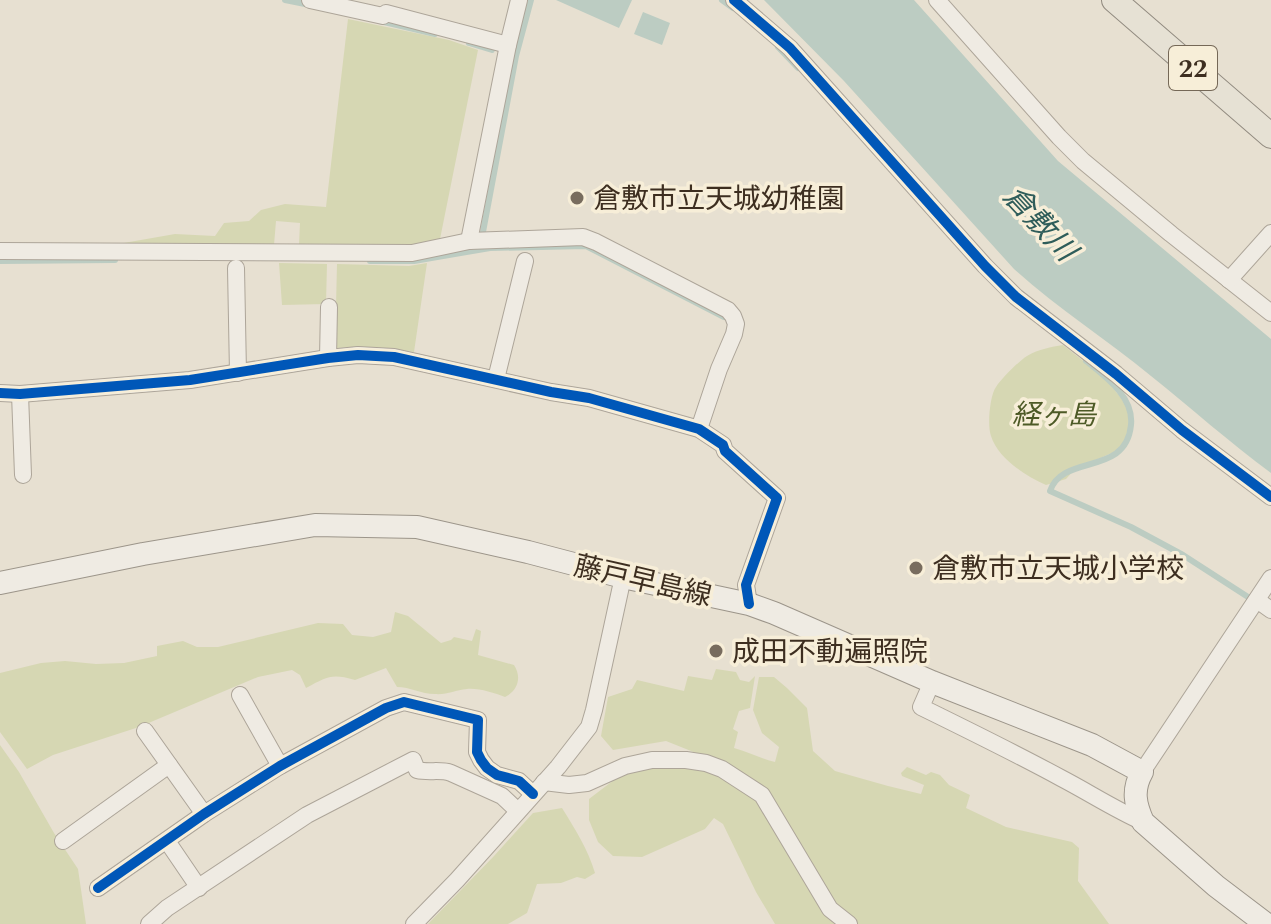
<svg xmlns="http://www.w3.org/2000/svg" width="1271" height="924" font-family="Spectral,'Noto Sans JP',serif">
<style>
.green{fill:#d6d7b3}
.water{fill:#bcccc2}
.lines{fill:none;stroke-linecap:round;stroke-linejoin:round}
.stream{stroke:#bcccc2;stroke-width:6}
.street-casing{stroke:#ada599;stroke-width:18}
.secondary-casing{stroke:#9c958a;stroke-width:24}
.primary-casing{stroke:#928b80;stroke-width:26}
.street{stroke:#efebe3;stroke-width:16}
.secondary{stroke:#efebe3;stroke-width:22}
.primary{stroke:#e6e1d4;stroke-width:24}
.cycleway-casing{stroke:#f7eed8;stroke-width:15}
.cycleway{stroke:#0057b8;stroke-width:10}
.poi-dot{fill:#786c5e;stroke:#f7eed8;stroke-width:3}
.labels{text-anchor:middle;stroke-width:7;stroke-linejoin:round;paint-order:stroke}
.shield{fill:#f7eed8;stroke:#756857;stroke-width:2}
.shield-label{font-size:26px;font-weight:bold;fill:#3d2e20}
.poi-label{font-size:28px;fill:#3d2e20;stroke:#f7eed8;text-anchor:start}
.park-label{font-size:28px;font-style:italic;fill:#4d5a26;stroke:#f7eed8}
.street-label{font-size:28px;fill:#3d2e20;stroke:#f7eed8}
.water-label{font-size:30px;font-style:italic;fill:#2f5d5a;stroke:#f7eed8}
</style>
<rect width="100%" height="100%" fill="#e7e0d1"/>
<g class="green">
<path d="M348 19 449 40 478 50 440 239C421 255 327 246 299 245L300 223 276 221 274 245 118 244 175 234 215 236 224 223 249 221 261 210 285 204 326 207Z"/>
<path d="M279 263 327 264 326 304 282 305Z"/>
<path d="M427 263 414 352 362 347 335 348 337 264 409 266Z"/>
<path d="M1063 345 1105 378 1129 408 1130 425 1123 444 1114 452 1075 469 1066 479 1046 485C1025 476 998 458 991 436 987 425 990 395 996 387 1002 378 1019 361 1027 356 1039 349 1051 347 1063 345Z"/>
<path d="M395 612 408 616 441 643 451 640 454 637 472 641 476 629 481 631 478 655 514 665C522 677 518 691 505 697 494 693 479 688 467 689 455 690 447 695 435 694 421 694 410 687 397 687L386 668 355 680C331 673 327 677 306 688L300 675 292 670 258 677 139 727 53 755 27 769 0 732V673L41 663 65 661 96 664 124 663 157 656V646L183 641 197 647H218L318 623 343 624 352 635 373 637 391 632Z"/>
<path d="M716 669 736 672 740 680 749 682 755 676 750 708 739 711 733 729 738 732 734 748C749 752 761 759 775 762L779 747 762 733 753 710 759 677H774L787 688 807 708 813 751 835 771 888 786 921 794 924 785 902 776 901 773 907 767 926 775 931 772 940 775 949 785 970 795 966 808 1006 827 1072 842 1079 848 1078 881 1109 924H842L796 837 716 761 666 741 613 750 601 736 608 697 632 689 637 680 684 691 688 676 712 680Z"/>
<path d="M0 745 19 772 54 833 78 869 86 924H0Z"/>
<path d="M653 766 710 768 758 799 825 912 836 924H775L756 892 723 824 714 818 705 829 642 857 613 856 598 842 589 820V799L627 770Z"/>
<path d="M562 808C575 829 588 849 595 873L585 879 577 877 561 883 537 884 527 913 508 924H428L494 856 533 813Z"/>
</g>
<g class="water">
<path d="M556 0H632L619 28Z"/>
<path d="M764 0H914L1058 161 1271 339V473C1229 442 1191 408 1151 376 1106 339 1057 308 1014 269L844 81Z"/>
<path d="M643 12 670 23 662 45 634 34Z"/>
</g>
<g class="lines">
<g class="stream">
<path d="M285 0 310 5"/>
<path d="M722 0 733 8"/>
<path d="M380 21 435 34"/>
<path d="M469 43 492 50"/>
<path d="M778 47 798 68"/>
<path d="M483 232 516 56 531 0"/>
<path d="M0 261 115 260"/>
<path d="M370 261H414L490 248 586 246 724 317"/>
<path d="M1086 361C1106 377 1134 397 1131 425 1126 477 1063 453 1050 491L1131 527 1183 555 1248 597"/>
</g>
<defs>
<g id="street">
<path d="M310 0 383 16 386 13 508 45"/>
<path d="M734 0 790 48 985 266 1016 297 1116 374 1182 430 1271 497"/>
<path d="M937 0 1059 137 1083 161 1171 234 1271 313"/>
<path d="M469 241 508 45 519 0"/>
<path d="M0 251 412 253 469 241 583 237 596 242 728 310 733 316 736 324 734 334 719 369 699 429"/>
<path d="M236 268 238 373"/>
<path d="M1229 280 1271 233"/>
<path d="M328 358 329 307"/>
<path d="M496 379 525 261"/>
<path d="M0 393 20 394 190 380 328 358 358 355 394 357 551 392 589 398 699 429 723 445 725 451 777 498 746 585 749 604"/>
<path d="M20 394 23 475"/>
<path d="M1257 600 1271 610"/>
<path d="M932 682 921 707C968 730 1015 753 1061 778 1088 792 1114 809 1143 822"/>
<path d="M240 695 280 766"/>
<path d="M145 731 204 814"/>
<path d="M1142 772 1271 578"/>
<path d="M544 782 569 785 587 783 625 766 652 760H686L706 763 722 769 762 795 830 909 849 924"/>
<path d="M63 841 169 765"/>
<path d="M167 841 199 888"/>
<path d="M98 888 204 814 280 766 386 708 404 702 478 720 477 752 481 760 487 768 497 775 519 781 533 794"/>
<path d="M149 924 167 908 307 815 413 760 417 770C429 773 440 769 451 773L502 796 518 811"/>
<path d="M414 924 457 880 558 767 589 727 594 710 623 577"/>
</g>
<path id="secondary" d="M0 583 143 554 315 525 417 527 528 552 623 577 749 604 774 613 932 682 1092 745 1142 772C1132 790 1135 804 1143 822L1216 886 1266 924"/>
<path id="primary" d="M1114 0 1271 136"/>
</defs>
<use href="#street" class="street-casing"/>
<use href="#secondary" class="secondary-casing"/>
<use href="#primary" class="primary-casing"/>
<use href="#street" class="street"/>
<use href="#secondary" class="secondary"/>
<use href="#primary" class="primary"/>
<defs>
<g id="cycleway">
<path d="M734 0 790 48 985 266 1016 297 1116 374 1182 430 1271 497"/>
<path d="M0 393 20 394 190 380 328 358 358 355 394 357 551 392 589 398 699 429 723 445 725 451 777 498 746 585 749 604"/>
<path d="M98 888 204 814 280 766 386 708 404 702 478 720 477 752 481 760 487 768 497 775 519 781 533 794"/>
</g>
</defs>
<use href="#cycleway" class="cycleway-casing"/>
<use href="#cycleway" class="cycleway"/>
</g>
<g class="poi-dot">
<circle cx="577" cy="198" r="8"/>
<circle cx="916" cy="568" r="8"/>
<circle cx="716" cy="651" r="8"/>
</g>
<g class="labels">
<rect class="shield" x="1169" y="46" width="48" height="44" rx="6"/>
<g class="shield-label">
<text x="1193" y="77">22</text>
</g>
<g class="poi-label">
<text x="593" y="208">倉敷市立天城幼稚園</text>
<text x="932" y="578">倉敷市立天城小学校</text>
<text x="732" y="661">成田不動遍照院</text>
</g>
<g class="park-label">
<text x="1054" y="424">経ヶ島</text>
</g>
<g class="street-label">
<text transform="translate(643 580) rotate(13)" y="10">藤戸早島線</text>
</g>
<g class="water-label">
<text transform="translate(1040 223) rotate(47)" y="10">倉敷川</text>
</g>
</g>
</svg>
